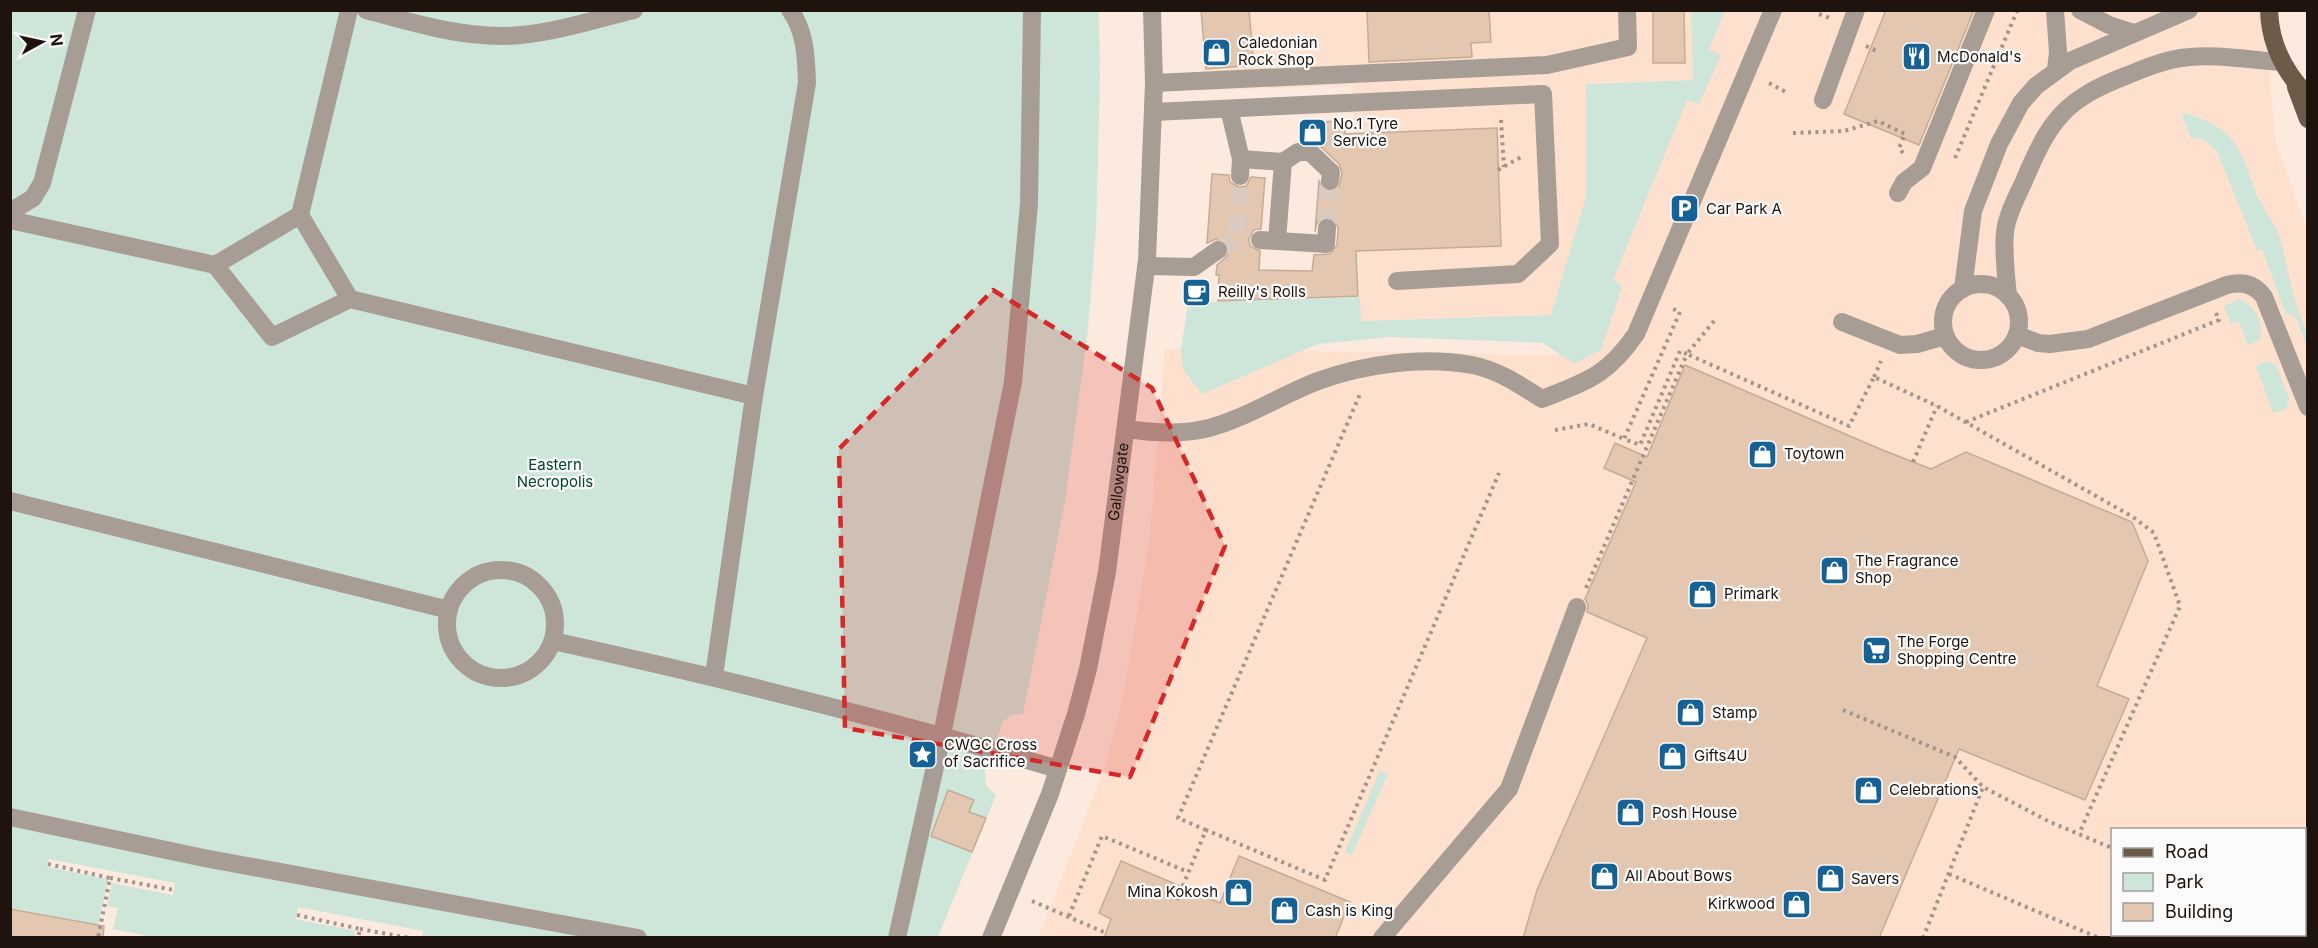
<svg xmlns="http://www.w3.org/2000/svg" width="2318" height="948" font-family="Inter,sans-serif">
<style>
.built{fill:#fde0cd;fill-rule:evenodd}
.green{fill:#cde6d9}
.building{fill:#e3c7b0;stroke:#c5ac97;stroke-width:1.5}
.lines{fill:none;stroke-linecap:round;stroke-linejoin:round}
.minor-tunnel{stroke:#dbcac0;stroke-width:18;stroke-dasharray:18 9;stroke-linecap:butt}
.path{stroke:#a3948b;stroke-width:4;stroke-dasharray:3 4.5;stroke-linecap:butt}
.minor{stroke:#a89d94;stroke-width:18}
.major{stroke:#6d5b4a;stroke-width:18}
.marked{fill:#d62828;fill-opacity:0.2;stroke:#d62828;stroke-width:4.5;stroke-dasharray:12 8;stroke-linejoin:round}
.labels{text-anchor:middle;stroke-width:4.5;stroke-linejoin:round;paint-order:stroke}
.poi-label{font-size:15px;fill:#1e140d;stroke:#fbfbfb;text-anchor:start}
.park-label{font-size:15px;fill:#00442d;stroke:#fbfbfb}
.street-label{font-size:15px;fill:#1e140d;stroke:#fbfbfb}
</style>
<rect width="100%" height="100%" fill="#fceadf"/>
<g class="built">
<path d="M1201 11H1691L1693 80 1586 83V197L1551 315 1361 321 1352 86 1203 90Z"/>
<path d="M1694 11H2263L2276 143 2308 232 2307 937 1038 938 1103 772 1122 702 1150 538 1165 349 1570 355 1646 89 1698 88ZM2112 830H2304V934H2112Z"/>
</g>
<g class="green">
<path d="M10 11H1099L1100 78 1096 229 1088 329 1065 501 1023 714 1011 715 1003 722 985 770 986 785 996 795 938 937 422 938 423 931 298 907 296 919 355 931 354 937H154L113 929 118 908 107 906 112 883 173 895 175 883 49 859 47 867 108 879 97 931 79 927V921L11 908Z"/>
<path d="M1691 11H1725L1709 50 1721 55 1699 104 1687 100 1613 280 1622 287 1601 350 1574 364 1543 343 1390 337 1318 344 1202 394 1183 370 1181 349 1188 303 1360 297 1361 321 1551 315 1586 197V84L1693 80Z"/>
<path d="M2181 112C2195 116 2212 122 2223 131 2242 147 2247 169 2255 191 2261 207 2273 220 2279 236 2286 257 2289 281 2296 303 2300 318 2308 330 2307 347L2296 317 2285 312 2262 249 2257 250 2217 151 2204 140 2191 138Z"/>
<path d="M2240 299C2257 309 2263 320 2260 340L2248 345 2239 321 2231 324 2224 306Z"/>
<path d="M2268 361 2276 365 2289 399 2286 409 2273 413 2256 366Z"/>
<path d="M1380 770 1388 774 1352 855 1345 852Z"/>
</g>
<g class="building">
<path d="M1201 10H1249L1254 65 1206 69Z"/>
<path d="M1367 10H1489L1491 42 1471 43 1472 57 1369 62Z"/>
<path d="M1653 10H1684L1685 63H1653Z"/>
<path d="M1886 10H1974L1919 145 1844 114Z"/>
<path d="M1344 120 1345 134 1497 128 1501 246 1356 251 1358 296 1218 301 1219 275H1216L1217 265 1228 255 1229 250 1227 243 1222 240 1216 239 1207 243 1212 174 1229 175 1230 182 1239 187 1246 186 1251 177 1265 178 1261 229 1254 230 1249 239 1250 246 1260 251 1259 270 1312 271 1314 255 1330 254 1337 245 1338 228 1333 218H1322L1317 222 1315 232 1319 181 1324 190 1334 191 1339 187 1342 173 1339 164 1321 147 1323 122Z"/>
<path d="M1685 365 1880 449 1931 469 1966 452 2132 522 2148 561 2097 686 2129 699 2085 800 1959 749 1879 938H1523L1537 890 1647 638 1587 612 1588 605 1585 599 1636 482 1604 468 1615 443 1647 457Z"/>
<path d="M948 790 974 800 969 812 986 818 972 852 931 836Z"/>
<path d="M1239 856 1350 902 1335 938H1104L1111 919 1099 913 1121 861 1220 903Z"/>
<path d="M10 909 104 926 103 938H10Z"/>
</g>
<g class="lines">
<g class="minor-tunnel">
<path d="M1327 228 1330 181"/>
<path d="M1218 250 1236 238 1240 176"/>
</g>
<g class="path">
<path d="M1819 14 1830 18"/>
<path d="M1866 46 1877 51"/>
<path d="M1769 83 1786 92"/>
<path d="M1501 120 1504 167"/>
<path d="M1793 133 1844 131 1878 121 1905 134 1899 148 1903 153"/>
<path d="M1955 158 2017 11 2019 10"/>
<path d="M1498 170 1521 157"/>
<path d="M1714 321 1687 354 1849 426 1874 377 1937 406 2133 517 2154 533 2180 606 2079 834"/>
<path d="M1874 377 1881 361"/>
<path d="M1966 422 2219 320 2216 313"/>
<path d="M1555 430 1589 424 1624 439"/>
<path d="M1913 462 1937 406"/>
<path d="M1586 588 1687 354 1680 351 1640 445 1624 439 1680 312 1671 308"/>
<path d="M1843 710 1955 757 1983 787"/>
<path d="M1206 830 1178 818 1360 394"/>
<path d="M48 864 110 878 98 938"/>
<path d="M1949 874 2099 938"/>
<path d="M110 878 174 890"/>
<path d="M1177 900 1206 830 1325 880 1499 473"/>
<path d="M1032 901 1106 933"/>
<path d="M297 915 360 929 358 938"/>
<path d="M1069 916 1102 836 1188 872"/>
<path d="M2304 927 2308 928"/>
<path d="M360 929 410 938"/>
<path d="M1923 938 1983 787 2050 822 2112 848"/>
</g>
<g class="minor">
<path d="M366 10C410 22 456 36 502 36 545 36 592 20 634 10"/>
<path d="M2055 10 2058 52 2056 70"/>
<path d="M2080 10 2109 25 2134 33"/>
<path d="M1154 83 1547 65 1628 47 1627 10"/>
<path d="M1823 100 1856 10"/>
<path d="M1229 109 1241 159 1240 176"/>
<path d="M1153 112 1543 94 1550 244 1518 274 1397 281"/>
<path d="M1241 159 1283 162 1298 152H1310L1331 172 1330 181"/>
<path d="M1898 193 1904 182 1922 168 1986 10"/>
<path d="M10 212 33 198 42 183 87 10"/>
<path d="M300 215 349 10"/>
<path d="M10 220 215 265"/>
<path d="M1260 240 1326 244 1327 228"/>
<path d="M1277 241 1283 162"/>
<path d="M1146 266 1194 267 1218 250"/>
<circle cx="1981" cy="322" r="38"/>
<path d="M1963 289 1973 211 1999 144 2021 103 2036 86 2070 61 2189 10"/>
<path d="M2008 296C2006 275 2003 253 2005 232 2007 214 2017 197 2024 181 2050 119 2065 99 2128 75 2145 68 2162 61 2181 58 2213 53 2248 60 2281 62"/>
<path d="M350 299 300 215 215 265 272 337 350 299 754 396"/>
<path d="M1842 322 1900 345 1917 344 1945 336"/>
<path d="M2017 335 2038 343 2050 344 2088 339 2227 285C2242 281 2255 284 2264 297L2308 407"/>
<path d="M1127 429C1154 433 1182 435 1209 428 1247 418 1281 395 1318 381 1365 364 1423 356 1472 365 1498 370 1520 385 1542 399 1587 381 1607 376 1636 334L1773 10"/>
<path d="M10 501 449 610"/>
<circle cx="501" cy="624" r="54"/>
<path d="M553 641C723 678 891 720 1058 769"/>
<path d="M714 676 754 396 807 83C806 58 806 32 790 10"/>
<path d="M10 817 204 858 638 938"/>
<path d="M897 938 942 735 1013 382 1029 204 1032 10"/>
<path id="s1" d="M991 938 1050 794 1076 714 1088 669 1107 572 1147 260 1154 83 1152 10"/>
<path d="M1382 938 1509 789 1577 607"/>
</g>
<g class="major">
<path d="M2269 10C2270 44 2284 72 2308 96"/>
<path d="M2296 87 2308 119"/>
</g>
</g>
<path class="marked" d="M993 290 1152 388 1225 546 1130 777 845 728 839 449Z"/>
<defs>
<symbol id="shop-square" viewBox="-11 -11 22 22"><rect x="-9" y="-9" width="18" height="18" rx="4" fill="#166295" stroke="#fbfbfb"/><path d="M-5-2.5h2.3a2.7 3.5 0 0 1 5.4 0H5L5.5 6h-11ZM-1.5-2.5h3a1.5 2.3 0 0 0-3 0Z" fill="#fff"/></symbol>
<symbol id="restaurant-square" viewBox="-11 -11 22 22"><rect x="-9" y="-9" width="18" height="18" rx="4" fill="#166295" stroke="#fbfbfb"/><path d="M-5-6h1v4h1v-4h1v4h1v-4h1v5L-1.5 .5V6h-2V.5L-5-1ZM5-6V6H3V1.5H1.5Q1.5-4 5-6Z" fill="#fff"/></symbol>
<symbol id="parking-square" viewBox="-11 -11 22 22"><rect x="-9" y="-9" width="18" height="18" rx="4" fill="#166295" stroke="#fbfbfb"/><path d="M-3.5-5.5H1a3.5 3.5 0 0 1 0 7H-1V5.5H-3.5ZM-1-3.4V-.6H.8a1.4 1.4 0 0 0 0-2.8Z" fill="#fff"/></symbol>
<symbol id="cafe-square" viewBox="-11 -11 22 22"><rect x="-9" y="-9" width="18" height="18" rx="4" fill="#166295" stroke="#fbfbfb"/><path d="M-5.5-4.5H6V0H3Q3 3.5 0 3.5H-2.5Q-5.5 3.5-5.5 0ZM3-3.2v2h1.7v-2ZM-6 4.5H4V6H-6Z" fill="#fff"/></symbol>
<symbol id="supermarket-square" viewBox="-11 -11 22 22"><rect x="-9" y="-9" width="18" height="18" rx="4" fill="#166295" stroke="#fbfbfb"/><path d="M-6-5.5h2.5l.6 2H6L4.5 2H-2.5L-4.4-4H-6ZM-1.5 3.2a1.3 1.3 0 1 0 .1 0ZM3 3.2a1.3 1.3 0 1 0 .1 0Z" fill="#fff"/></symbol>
<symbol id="sight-square" viewBox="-11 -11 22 22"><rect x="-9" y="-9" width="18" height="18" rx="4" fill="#166295" stroke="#fbfbfb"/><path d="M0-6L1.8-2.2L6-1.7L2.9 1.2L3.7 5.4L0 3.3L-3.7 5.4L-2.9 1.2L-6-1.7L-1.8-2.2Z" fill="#fff"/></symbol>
</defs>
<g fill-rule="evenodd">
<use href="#shop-square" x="1200" y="36" width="33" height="33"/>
<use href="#restaurant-square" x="1900" y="40" width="33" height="33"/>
<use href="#shop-square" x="1296" y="116" width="33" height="33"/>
<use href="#parking-square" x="1668" y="192" width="33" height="33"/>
<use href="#cafe-square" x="1180" y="276" width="33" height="33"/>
<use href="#shop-square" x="1746" y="438" width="33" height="33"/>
<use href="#shop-square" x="1818" y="554" width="33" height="33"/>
<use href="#shop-square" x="1686" y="578" width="33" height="33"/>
<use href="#supermarket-square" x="1860" y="634" width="33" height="33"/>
<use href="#shop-square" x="1674" y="696" width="33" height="33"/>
<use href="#sight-square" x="906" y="738" width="33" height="33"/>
<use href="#shop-square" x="1656" y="740" width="33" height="33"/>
<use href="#shop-square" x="1852" y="774" width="33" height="33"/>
<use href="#shop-square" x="1614" y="796" width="33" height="33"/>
<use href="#shop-square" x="1588" y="860" width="33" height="33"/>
<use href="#shop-square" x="1814" y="862" width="33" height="33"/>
<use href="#shop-square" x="1222" y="876" width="33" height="33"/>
<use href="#shop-square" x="1780" y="888" width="33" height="33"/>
<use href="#shop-square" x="1268" y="894" width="33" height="33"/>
</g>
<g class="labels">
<g class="poi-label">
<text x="1238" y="48">Caledonian<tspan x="1238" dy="17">Rock Shop</tspan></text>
<text x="1937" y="62">McDonald's</text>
<text x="1333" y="129">No.1 Tyre<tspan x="1333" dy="17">Service</tspan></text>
<text x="1706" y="214">Car Park A</text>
<text x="1218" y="297">Reilly's Rolls</text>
<text x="1784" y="459">Toytown</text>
<text x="1855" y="566">The Fragrance<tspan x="1855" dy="17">Shop</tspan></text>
<text x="1724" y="599">Primark</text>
<text x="1897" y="647">The Forge<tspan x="1897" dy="17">Shopping Centre</tspan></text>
<text x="1712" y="718">Stamp</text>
<text x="944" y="750">CWGC Cross<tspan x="944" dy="17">of Sacrifice</tspan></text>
<text x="1694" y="761">Gifts4U</text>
<text x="1889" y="795">Celebrations</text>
<text x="1652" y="818">Posh House</text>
<text x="1625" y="881">All About Bows</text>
<text x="1851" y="884">Savers</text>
<text x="1218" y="897" text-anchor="end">Mina Kokosh</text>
<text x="1775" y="909" text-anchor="end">Kirkwood</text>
<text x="1305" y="916">Cash is King</text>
</g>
<g class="park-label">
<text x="555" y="470">Eastern<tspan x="555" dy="17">Necropolis</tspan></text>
</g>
<g class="street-label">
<text dy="5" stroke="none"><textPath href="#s1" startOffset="476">Gallowgate</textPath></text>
</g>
</g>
<rect width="2318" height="948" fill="none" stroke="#1e140d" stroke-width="24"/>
<rect x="2111" y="828" width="195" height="108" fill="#fbfbfb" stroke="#a39f9c" stroke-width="1.5"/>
<rect x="2123" y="848" width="30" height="9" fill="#6d5b4a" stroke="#a39f9c" stroke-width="1.5"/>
<text x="2165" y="858" font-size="18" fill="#1e140d">Road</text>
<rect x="2123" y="873" width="30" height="18" fill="#cde6d9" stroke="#a39f9c" stroke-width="1.5"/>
<text x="2165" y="888" font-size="18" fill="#1e140d">Park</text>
<rect x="2123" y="903" width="30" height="18" fill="#e3c7b0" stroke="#a39f9c" stroke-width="1.5"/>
<text x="2165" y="918" font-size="18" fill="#1e140d">Building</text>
<g transform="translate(42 42) rotate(82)" stroke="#fbfbfb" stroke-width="4.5" paint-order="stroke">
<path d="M0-4.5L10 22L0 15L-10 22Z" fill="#1e140d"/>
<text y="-9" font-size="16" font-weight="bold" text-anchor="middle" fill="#1e140d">N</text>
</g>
</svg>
